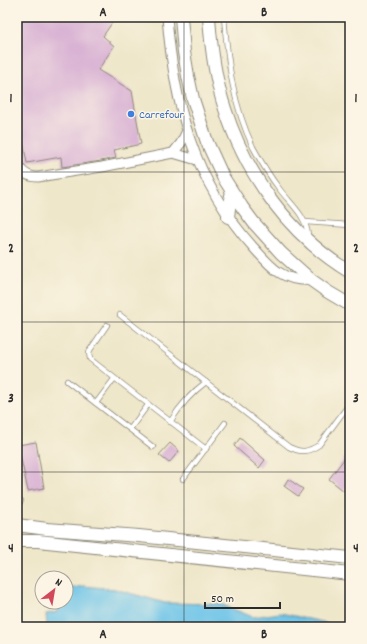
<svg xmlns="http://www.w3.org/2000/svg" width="367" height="644" font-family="Dekko,sans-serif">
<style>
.water{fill:#6bc3e8;stroke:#4b778a}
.building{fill:#d9b2d4}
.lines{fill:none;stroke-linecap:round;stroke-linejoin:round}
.service-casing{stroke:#8d897a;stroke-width:6}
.minor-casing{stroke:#8d897a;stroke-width:11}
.tertiary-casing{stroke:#8d897a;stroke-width:14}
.service{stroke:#fff;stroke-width:4.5}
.minor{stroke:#fff;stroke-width:9}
.tertiary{stroke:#fff;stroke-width:12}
.grid{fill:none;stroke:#2b2b2b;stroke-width:1;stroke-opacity:0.55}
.shop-dot{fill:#3f7fe0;stroke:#fcf5e5;stroke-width:1.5}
.labels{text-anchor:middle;stroke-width:3;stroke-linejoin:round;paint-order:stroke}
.shop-label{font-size:12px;fill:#366cbe;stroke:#fcf5e5;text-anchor:start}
.neatline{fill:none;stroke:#2b2b2b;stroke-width:1.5}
.grid-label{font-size:13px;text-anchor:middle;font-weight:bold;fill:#2b2b2b}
</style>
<rect width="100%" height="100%" fill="#fcf5e5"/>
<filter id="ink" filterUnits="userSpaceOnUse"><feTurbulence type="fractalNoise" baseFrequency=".025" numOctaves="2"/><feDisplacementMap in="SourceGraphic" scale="8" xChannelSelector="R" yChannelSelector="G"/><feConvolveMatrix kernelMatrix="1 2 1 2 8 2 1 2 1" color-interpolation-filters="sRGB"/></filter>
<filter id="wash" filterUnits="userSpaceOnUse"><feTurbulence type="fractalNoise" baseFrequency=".012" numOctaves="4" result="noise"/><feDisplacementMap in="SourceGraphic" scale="16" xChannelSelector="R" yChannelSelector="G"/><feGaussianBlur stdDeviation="0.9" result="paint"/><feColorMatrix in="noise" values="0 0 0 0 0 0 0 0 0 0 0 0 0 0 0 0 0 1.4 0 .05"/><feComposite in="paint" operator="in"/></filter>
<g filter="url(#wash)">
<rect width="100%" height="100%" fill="#efe7ca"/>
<path class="water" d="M83 586 115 589 165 603 220 604 253 617 280 613 323 622 334 627H47L46 614 57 612 64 602H66L68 589Z"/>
<g id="blocks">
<g class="building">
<path d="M17 17H116L103 36 114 46 98 70 132 91 141 144 114 150 116 158 101 161 62 167 61 157 27 163 17 110Z"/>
<path d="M240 438 265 460 259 468 234 446Z"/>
<path d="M36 442 44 488 28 491 18 445Z"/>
<path d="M170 443 179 451 169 463 159 455Z"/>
<path d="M350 451V483L344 491 329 479Z"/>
<path d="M288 479 303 489 298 496 284 486Z"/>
</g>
</g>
</g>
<g filter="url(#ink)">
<use href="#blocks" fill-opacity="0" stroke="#8d897a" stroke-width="1"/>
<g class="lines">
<defs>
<g id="service">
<path d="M224 17C228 63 233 105 253 147 261 162 270 177 281 191 292 205 307 217 308 236"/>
<path d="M305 222 350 225"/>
<path d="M120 315 289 447C301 453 308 452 319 445L350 403"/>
<path d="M107 325 90 350 89 353 90 359 206 449"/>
<path d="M67 381 153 447"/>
<path d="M96 403 114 379"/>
<path d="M170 422C180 406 191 393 206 382"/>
<path d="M130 429 148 405"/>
<path d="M183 479 225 423"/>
<path d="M17 500 21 501"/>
</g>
<g id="minor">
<path d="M167 17C174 104 193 181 254 248 271 267 283 282 311 280"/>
<path d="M173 153 181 143 187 131"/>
<path d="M17 161C20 171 26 177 38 177L102 167 173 153 197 160"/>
</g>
<g id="tertiary">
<path d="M181 17 184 52 188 76 193 99 207 142 223 177 242 207 254 223 281 253 311 280 328 292 350 305"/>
<path d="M209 17C211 48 215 79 225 109 246 175 290 236 350 272"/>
<path d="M228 217 230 200 232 192"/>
<path d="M17 525 47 529 139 536 350 558"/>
<path d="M17 541H38L350 574"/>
</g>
</defs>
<use href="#service" class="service-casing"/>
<use href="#minor" class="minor-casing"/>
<use href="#tertiary" class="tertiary-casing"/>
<use href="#service" class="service"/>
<use href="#minor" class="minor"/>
<use href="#tertiary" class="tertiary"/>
</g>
</g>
<path class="grid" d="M184 17V627M17 172H350M17 322H350M17 472H350"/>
<circle class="shop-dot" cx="131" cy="114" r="4"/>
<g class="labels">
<g class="shop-label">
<text x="139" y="118">Carrefour</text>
</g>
</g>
<rect width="367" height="644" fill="none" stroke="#fcf5e5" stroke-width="44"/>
<g transform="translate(54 590) rotate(31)"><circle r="19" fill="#fcf5e5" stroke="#a8a49b"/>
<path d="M0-3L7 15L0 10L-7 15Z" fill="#d1495b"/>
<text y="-6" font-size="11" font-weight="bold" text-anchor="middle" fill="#2b2b2b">N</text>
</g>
<path d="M205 602v6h75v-6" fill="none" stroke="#2b2b2b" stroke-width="2"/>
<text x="211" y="602" font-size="12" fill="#2b2b2b" stroke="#fcf5e5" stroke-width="3" paint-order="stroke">50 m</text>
<rect x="22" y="22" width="323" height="600" class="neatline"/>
<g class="grid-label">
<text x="103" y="16">A</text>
<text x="264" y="16">B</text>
<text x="11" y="102">1</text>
<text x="356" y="102">1</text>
<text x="11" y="252">2</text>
<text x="356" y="252">2</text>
<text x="11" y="402">3</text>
<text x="356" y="402">3</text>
<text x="11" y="552">4</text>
<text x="356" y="552">4</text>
<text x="103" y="638">A</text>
<text x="264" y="638">B</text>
</g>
</svg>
